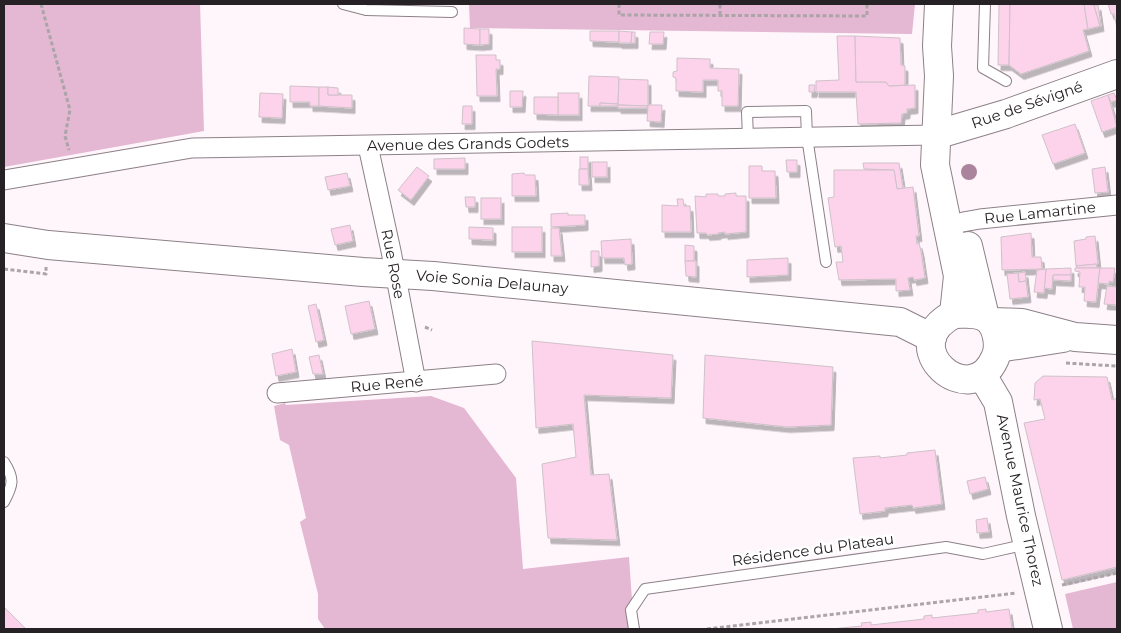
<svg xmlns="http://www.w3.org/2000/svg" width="1121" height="633" font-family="Montserrat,sans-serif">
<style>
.green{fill:#e4b7d2}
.building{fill:#fcd3eb;stroke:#cfc1c9;filter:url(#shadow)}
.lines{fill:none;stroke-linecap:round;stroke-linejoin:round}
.lane-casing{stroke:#8c8087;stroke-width:12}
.street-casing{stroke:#8c8087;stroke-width:21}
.secondary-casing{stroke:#8c8087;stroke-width:30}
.path{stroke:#aba4a8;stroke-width:3;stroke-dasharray:4 2.5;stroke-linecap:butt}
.lane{stroke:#fff;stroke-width:10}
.street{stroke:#fff;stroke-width:19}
.secondary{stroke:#fff;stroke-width:28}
.tree{fill:#a9849c}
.labels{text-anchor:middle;stroke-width:5;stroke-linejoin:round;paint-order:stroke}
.street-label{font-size:15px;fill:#262124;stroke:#fff}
</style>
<defs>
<filter id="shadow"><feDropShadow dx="3" dy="5.5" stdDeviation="0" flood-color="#0004"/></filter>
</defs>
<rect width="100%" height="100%" fill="#fff6fb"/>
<g class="green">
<path d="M4 4H200L204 131 4 167Z"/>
<path d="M469 4H915L912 34 470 28Z"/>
<path d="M431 396 464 408 516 478 523 569 629 557 634 629H325L318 619V594L300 522 306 518 289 445 280 440 274 406 285 403 286 405Z"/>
<path d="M1117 582V629H1073L1065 594Z"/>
</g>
<g class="building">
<path d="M999 4H1010L1009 65H998Z"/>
<path d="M1010 4H1084L1088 29 1083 30 1089 51 1021 74 1009 65Z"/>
<path d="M1084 4 1094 5 1100 26 1088 29Z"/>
<path d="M1108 4H1117V28L1114 14H1111Z"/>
<path d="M1094 5H1098L1101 26H1100Z"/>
<path d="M464 28 480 29V45L464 44Z"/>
<path d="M480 29H489V44L480 45Z"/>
<path d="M590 31H619V42L590 41Z"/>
<path d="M619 31 632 32 631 43H619Z"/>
<path d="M632 32H635V43H631Z"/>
<path d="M650 32H664L663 44H649Z"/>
<path d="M837 36H855L856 82H886L889 86 915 85V108L907 109V113L902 114 901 123 858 124 856 92H816V81L839 80Z"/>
<path d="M855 36 900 38 901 65 905 66V85L889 86 886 82H856Z"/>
<path d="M476 55H496V60H500V69H496L497 96H477Z"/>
<path d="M677 58 710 59V68L739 69 738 106H722V91H718V80H703V92L676 91V78L673 77V72L677 71Z"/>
<path d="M589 76 619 77 618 104 600 103V106H588Z"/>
<path d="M619 79 648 80V106L618 105Z"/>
<path d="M809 85H815L814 92H809Z"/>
<path d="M290 86 319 87V106H310V102H290Z"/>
<path d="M319 87H328V95H352V108L319 106Z"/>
<path d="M328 87 338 88V95H328Z"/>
<path d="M510 91H523L522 107H510Z"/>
<path d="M260 93 283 94 282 118 259 117Z"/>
<rect x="558" y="93" width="21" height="22"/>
<path d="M1114 93 1117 100 1111 102 1108 95Z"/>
<path d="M1108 95 1117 127 1102 132 1091 101Z"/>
<path d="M534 97H558V115L534 114Z"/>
<path d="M600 103 618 104V106H600Z"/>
<path d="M618 105 648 106V108H618Z"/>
<path d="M648 105H662L661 122 647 121Z"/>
<path d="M463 106H472V124H462Z"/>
<path d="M1075 124 1085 153 1053 164 1042 135Z"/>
<rect x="580" y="157" width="8" height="12"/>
<path d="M465 158V169H434V159Z"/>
<path d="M786 160H797V172H787Z"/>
<rect x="592" y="162" width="15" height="15"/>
<path d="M863 163H899L903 188 897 189 894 170 864 169Z"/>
<path d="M749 166H762V171H775L776 198H749Z"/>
<path d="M417 167 429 176 411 200 398 190Z"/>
<path d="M1105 167 1108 192 1095 193 1092 169Z"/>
<path d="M579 169H588L589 185H579Z"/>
<path d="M834 170H894L897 189 913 187 919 236H916L917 244 919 243 921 251 925 278 914 280 913 277 908 278 910 290 896 291V279L839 280 836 262H843L841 246 835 247 828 198 834 197Z"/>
<path d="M347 173 350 186 328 190 325 177Z"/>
<path d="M524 173 525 175H535L536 196H512V174Z"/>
<path d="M736 193V196H746V232L725 234V232L718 233V234L707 235 706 233H697L695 196 706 197V194H718V196H725V194Z"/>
<path d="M465 197H475V207H466Z"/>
<rect x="481" y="198" width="20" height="21"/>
<path d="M677 199H683L684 206H690L691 232H662V205L678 206Z"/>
<path d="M568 213V215H585V225L551 227V214Z"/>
<path d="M350 225 353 241 335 245 331 229Z"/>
<path d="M469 227 493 228V240L469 239Z"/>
<rect x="512" y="227" width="30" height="25"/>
<path d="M551 228H559L562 256H551Z"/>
<path d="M1031 233 1032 257H1041L1042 269 1002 270 1001 237Z"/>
<path d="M1095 236 1098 264 1076 266 1074 241 1086 239V237Z"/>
<path d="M631 239 632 264 625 265 624 258H602L601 241Z"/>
<path d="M685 245 694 246V261H685Z"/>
<path d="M591 251H599V266L591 267Z"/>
<path d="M788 258V275L747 277V260Z"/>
<path d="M685 261H696V277L686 276Z"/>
<path d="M1096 264 1097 268H1077L1076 266Z"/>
<path d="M1071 268V275H1053L1052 289 1044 288 1046 269Z"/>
<path d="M1075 268H1100L1096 302 1084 301 1085 287H1079L1080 272 1075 271Z"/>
<path d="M1100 268H1115L1113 282 1109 281V284L1098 283Z"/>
<path d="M1046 269 1044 293 1034 292 1037 270Z"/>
<path d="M1025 272 1026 281 1019 282 1018 273Z"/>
<path d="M1018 273 1019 282 1026 281 1028 297 1010 299 1007 274Z"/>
<path d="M1053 275H1071V281L1053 280Z"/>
<path d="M1107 286 1117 287V305L1104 304Z"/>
<path d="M369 301 375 329 351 334 345 306Z"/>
<path d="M316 304 324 340 316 342 308 306Z"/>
<path d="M532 341 673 355 671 398 584 395 591 475 609 474 617 540 548 538 542 464 576 457 573 424 536 428Z"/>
<path d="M292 349 296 372 276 376 272 354Z"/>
<path d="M319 355 323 374H313L309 357Z"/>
<path d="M705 355 833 367 831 425 787 427 703 418Z"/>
<path d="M1043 376 1107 377 1112 400 1117 398V567L1062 580 1024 423 1045 419 1040 399 1034 400 1035 383Z"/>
<path d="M935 450 942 504 913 508 912 505 885 508V511L860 514 853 458 880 456V458L907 455V453Z"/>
<path d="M985 477 988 489 970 494 967 481Z"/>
<path d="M987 518 989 532 977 533 976 520Z"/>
<path d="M4 607 26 629H4Z"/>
<path d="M986 609V612L1009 609 1012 629H831L862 626 861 623 871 622V625L924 619V616L932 615V618L978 613V610Z"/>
</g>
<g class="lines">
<defs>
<g id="lane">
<path d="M343 4 366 10 452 12"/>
<path d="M985 4 983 68 1006 81"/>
<path d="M748 139 747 112 806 111 807 137 826 262"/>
<path d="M4 462C15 479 13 485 4 502"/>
<path d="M634 629 631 610 645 589 946 547 983 554 1027 544"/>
</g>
<g id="street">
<path d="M368 146 391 251 416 382"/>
<path d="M4 180 192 148 935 135"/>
<path d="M963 222 980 219 1117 205"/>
<path d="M277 393 496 374"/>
</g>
<g id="secondary">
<path d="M939 4 937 46 939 76 935 165 958 276 954 314"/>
<path d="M935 135 1006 114 1117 74"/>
<path d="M4 238 48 245 363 272 433 276 900 322 932 338"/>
<path d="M968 246 985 317"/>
<path d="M954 314C964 314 975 312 984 317 997 323 1001 346 995 358 971 414 892 346 954 314Z"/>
<path d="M991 322 1022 323 1075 337 1117 340"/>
<path d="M998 348 1063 338"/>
<path d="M982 375 998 402 1021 516 1048 629"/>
</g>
</defs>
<use href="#lane" class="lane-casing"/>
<use href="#street" class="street-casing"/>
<use href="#secondary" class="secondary-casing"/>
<g class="path">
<path d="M41 4 70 110 65 136 69 150"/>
<path d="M619 4V15L867 16V4"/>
<path d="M720 15V4"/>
<path d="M4 269 46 274V267"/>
<path d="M425 327 432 330"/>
<path d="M1066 363 1117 366"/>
<path d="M1062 585 1117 573"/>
<path d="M707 629 1016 593"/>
</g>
<use href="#lane" class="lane"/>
<use href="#street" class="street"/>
<use href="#secondary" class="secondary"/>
</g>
<circle class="tree" cx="969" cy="172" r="8"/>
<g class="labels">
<g class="street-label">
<text transform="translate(1027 105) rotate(-19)" y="5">Rue de Sévigné</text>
<text transform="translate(468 144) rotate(-1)" y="5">Avenue des Grands Godets</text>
<text transform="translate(1040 213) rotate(-6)" y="5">Rue Lamartine</text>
<text transform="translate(393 264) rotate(79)" y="5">Rue Rose</text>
<text transform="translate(492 282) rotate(5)" y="5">Voie Sonia Delaunay</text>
<text transform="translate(387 384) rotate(-5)" y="5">Rue René</text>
<text transform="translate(1020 500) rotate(78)" y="5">Avenue Maurice Thorez</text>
<text transform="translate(813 550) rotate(-8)" y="5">Résidence du Plateau</text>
</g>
</g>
<rect width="1121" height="633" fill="none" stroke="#262124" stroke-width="10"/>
</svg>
